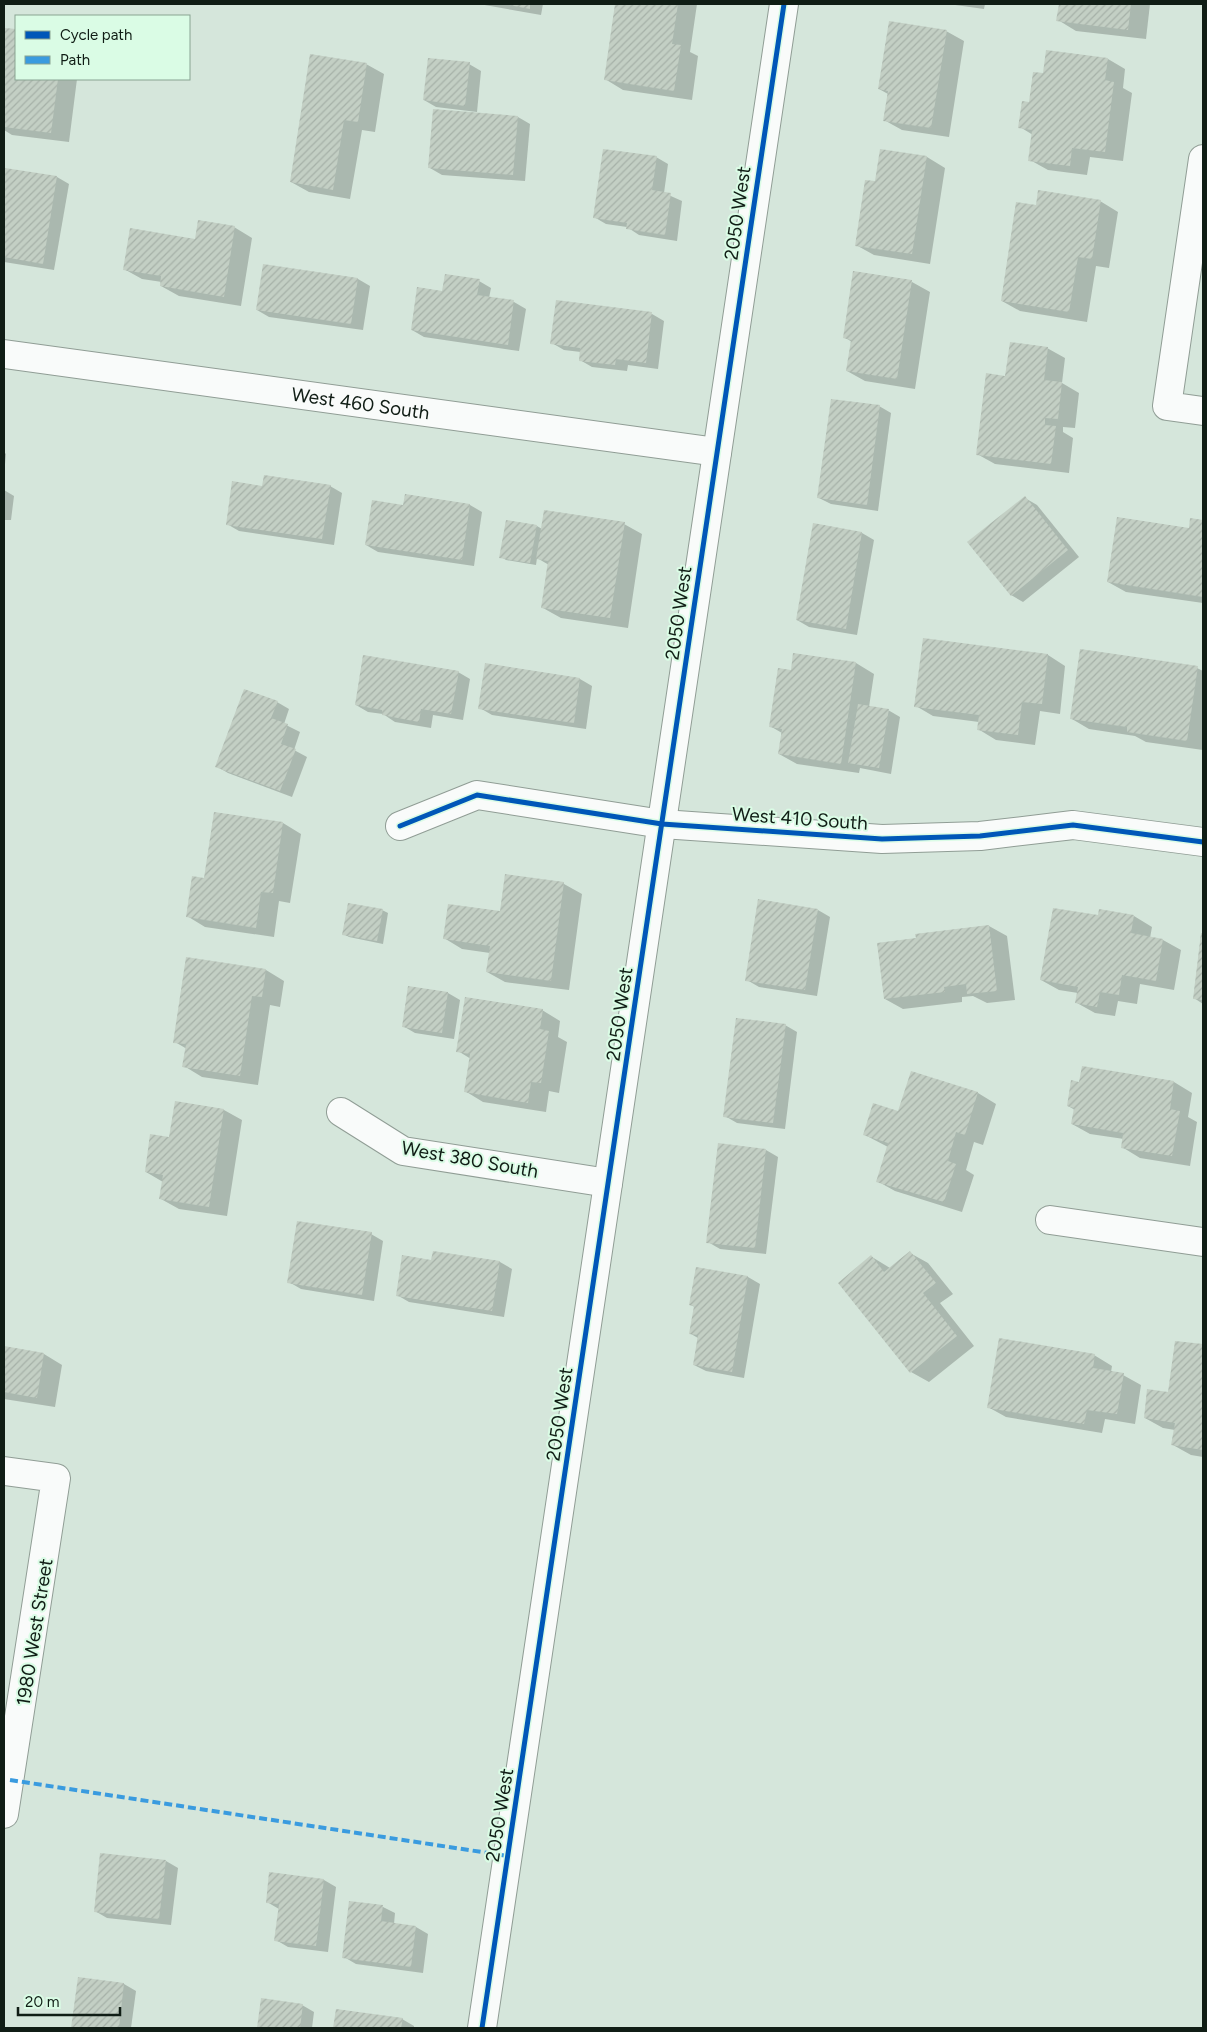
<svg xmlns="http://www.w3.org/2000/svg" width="1207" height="2032" font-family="Figtree,sans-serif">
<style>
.shadow{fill:#0003}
.building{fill:url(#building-hatch)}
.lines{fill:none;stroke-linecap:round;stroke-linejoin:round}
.minor-casing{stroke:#909d95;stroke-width:30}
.minor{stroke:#f9fbfa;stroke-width:28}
.quiet{stroke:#3a9bdf;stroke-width:4;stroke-dasharray:8 4;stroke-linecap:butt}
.cycleway-casing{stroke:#dafce5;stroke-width:8}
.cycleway{stroke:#0057b8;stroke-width:5}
.labels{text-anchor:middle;stroke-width:4;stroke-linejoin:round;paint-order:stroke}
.street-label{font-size:19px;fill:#101d15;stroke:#dafce5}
</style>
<defs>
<pattern id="building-hatch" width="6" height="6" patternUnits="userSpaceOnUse" patternTransform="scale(1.25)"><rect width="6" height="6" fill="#c3cfc4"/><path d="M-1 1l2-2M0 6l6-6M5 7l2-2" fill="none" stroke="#a6b1a8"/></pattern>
</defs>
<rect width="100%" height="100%" fill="#d5e6db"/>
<g class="shadow">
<path d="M479 4H543L541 15Z"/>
<path d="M617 4H697L690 52 698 56 692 100 623 90 605 79Z"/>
<path d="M948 4H985L984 9Z"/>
<path d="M1060 4H1150L1146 39 1076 31 1058 20Z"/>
<path d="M6 29 16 30V79H77L69 142 12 135 4 130V50Z"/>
<path d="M946 31 964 41 949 137 902 130 884 120 888 94 879 89Z"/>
<path d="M1108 59 1125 69 1123 88 1132 93 1123 161 1090 157 1087 175 1048 170 1030 160 1033 135 1020 127 1030 103Z"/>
<path d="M366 64 384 74 375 132 362 130 350 199 309 192 291 182Z"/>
<path d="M469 64 481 71 477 112 436 107 424 100Z"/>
<path d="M518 117 530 124 525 181 442 175 430 168Z"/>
<path d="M881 150 927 157 945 168 930 264 874 255 856 245 876 182Z"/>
<path d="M656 157 668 164 664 193 682 201 677 241 639 235 627 227 606 224 594 217Z"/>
<path d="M6 169 57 177 69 184 54 270 4 262Z"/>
<path d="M1100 201 1118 212 1109 268 1096 266 1087 322 1020 311 1002 301 1037 207Z"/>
<path d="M234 227 252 238 241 306 179 296 161 286 162 282 142 279 124 269Z"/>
<path d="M264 265 358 279 370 286 363 330 269 317 257 310Z"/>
<path d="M479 281 491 288 489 298 514 302 526 309 519 351 424 337 412 330 443 292Z"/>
<path d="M912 282 930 292 915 389 865 381 847 371 852 342 844 337Z"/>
<path d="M652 314 664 321 658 369 628 365 627 371 592 367 580 360 581 352 564 350 552 343Z"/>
<path d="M1047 348 1065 358 1062 383 1079 393 1075 428 1063 427V432L1073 438 1069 473 995 464 977 454 1006 377Z"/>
<path d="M879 406 891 413 878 511 831 504 819 498Z"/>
<path d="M4 452 6 454 4 474Z"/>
<path d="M330 486 342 493 334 545 239 531 227 524 263 487Z"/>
<path d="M4 490 14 496 11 520H4Z"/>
<path d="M1025 498 1037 505 1079 557 1023 602 1011 595Z"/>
<path d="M470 505 482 512 474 566 378 552 366 545Z"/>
<path d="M1191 519 1203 521V603L1126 592 1108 582 1190 529Z"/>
<path d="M624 524 642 534 628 628 561 618 543 608 549 565 537 558 536 565 506 560 501 557 537 526 542 529Z"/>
<path d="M862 533 874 540 857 635 809 627 797 620Z"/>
<path d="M794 654 856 663 874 674 869 707 888 710 900 717 891 774 860 768 859 773 797 764 779 754 782 733 770 726 792 672Z"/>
<path d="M1048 655 1065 666 1060 714 1040 711 1035 745 996 740 978 729 979 722 933 716 916 706Z"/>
<path d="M486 665 580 679 592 686 586 729 492 715 480 708Z"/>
<path d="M1197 668 1203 671V750L1146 742 1135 736 1089 729 1072 719Z"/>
<path d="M458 672 470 679 463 720 433 715 431 728 395 722 383 714 368 712 356 705Z"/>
<path d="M277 702 289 709 284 724 300 732 294 750 307 757 292 797 228 773 216 766Z"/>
<path d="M283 823 301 834 290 903 279 901 274 937 205 927 187 916Z"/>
<path d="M564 884 582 894 569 990 505 982 487 972 490 953 462 949 444 938Z"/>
<path d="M382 910 388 913 383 944 349 937 344 934Z"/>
<path d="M818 910 830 917 817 996 759 987 747 980Z"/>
<path d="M1134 916 1152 927 1150 938 1163 940 1181 950 1174 990 1140 984 1137 1004 1118 1001 1115 1016 1095 1013 1077 1003 1078 993 1059 990 1041 980Z"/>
<path d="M989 926 1007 936 1015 1000 987 1003 973 996 962 997V1002L903 1009 885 999 918 939Z"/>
<path d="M1202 934H1203V1004L1194 998Z"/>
<path d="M187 959 266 970 284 981 280 1007 270 1005 258 1085 202 1077 184 1066 187 1049 175 1042Z"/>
<path d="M409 987 448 993 460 1000 454 1039 415 1033 403 1026Z"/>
<path d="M542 1010 560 1021 558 1037 567 1042 559 1093 549 1091 546 1112 483 1102 465 1091 471 1059 458 1051Z"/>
<path d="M785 1025 797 1032 785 1129 737 1123 725 1116Z"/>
<path d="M1083 1068 1174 1082 1192 1093 1188 1117 1197 1122 1190 1166 1140 1158 1122 1147 1124 1139 1090 1134 1072 1124 1075 1110 1068 1106 1080 1083Z"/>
<path d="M911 1073 978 1093 996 1104 983 1145 974 1142 966 1170 974 1175 962 1212 895 1191 877 1181 888 1147 865 1135 899 1113Z"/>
<path d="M176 1102 224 1110 242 1120 227 1216 179 1209 161 1199 163 1182 146 1172 170 1138Z"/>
<path d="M766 1150 778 1157 766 1254 720 1249 708 1242Z"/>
<path d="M371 1234 383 1241 374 1301 301 1289 289 1282Z"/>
<path d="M434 1252 500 1262 512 1269 504 1317 409 1302 397 1295 432 1261Z"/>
<path d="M910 1253 928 1263 953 1294 940 1303 974 1346 929 1382 911 1372 872 1257 890 1268Z"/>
<path d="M697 1269 748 1277 760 1284 744 1378 706 1371 694 1365 698 1338 691 1334 695 1307 690 1305Z"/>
<path d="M1176 1342 1203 1346V1457L1191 1455 1173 1445 1175 1430 1163 1428 1145 1418 1169 1393Z"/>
<path d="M4 1348 44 1354 62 1365 55 1407 4 1399Z"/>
<path d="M1094 1355 1112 1366 1111 1372 1123 1375 1141 1385 1135 1424 1105 1419 1102 1433 1006 1417 988 1407Z"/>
<path d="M166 1861 178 1868 171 1925 107 1918 95 1911Z"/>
<path d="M324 1880 336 1887 328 1952 288 1947 276 1940 279 1909 267 1902Z"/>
<path d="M350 1903 383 1907 395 1913 394 1924 416 1927 428 1934 423 1973 356 1964 344 1957Z"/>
<path d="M79 1978 124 1984 136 1991 131 2028H72Z"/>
<path d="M262 2000 302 2005 314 2012 312 2028H258Z"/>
<path d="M337 2010 402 2019 414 2026V2028H334Z"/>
</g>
<g class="building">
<path d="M504 4H530V9Z"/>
<path d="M615 4H678L672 44 681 45 674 91 604 80Z"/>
<path d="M1059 4H1131L1128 30 1056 21Z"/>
<path d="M889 21 947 30 931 128 883 121 888 91 878 89Z"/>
<path d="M5 28 16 29V79H58L51 133 4 127Z"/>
<path d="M1046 50 1108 58 1105 80 1114 82 1105 152 1072 148 1070 166 1028 161 1032 130 1018 128 1022 101 1029 102 1033 72 1043 73Z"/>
<path d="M310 54 367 63 358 122 344 120 333 190 290 182Z"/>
<path d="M428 58 470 62 465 106 423 100Z"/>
<path d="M433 109 518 116 513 175 428 168Z"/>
<path d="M603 149 657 156 652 190 671 193 665 235 626 229 627 223 593 218Z"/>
<path d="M880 149 927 156 912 254 855 246 865 180 875 181Z"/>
<path d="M5 168 57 176 43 264 4 257Z"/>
<path d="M1038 190 1101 200 1092 259 1078 257 1069 312 1001 301 1016 202 1036 205Z"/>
<path d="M198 220 235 226 224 297 160 286 161 276 123 270 130 228 195 239Z"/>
<path d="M263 264 358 278 351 324 256 310Z"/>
<path d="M853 271 912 280 897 379 846 371 851 340 843 338Z"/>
<path d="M445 274 480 279 477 295 514 300 508 345 411 330 417 287 442 291Z"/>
<path d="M556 300 652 312 646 363 616 359 615 365 579 361 580 348 550 344Z"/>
<path d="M1010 342 1048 347 1044 380 1062 382 1058 419 1045 418V425L1056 426 1051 464 976 455 986 373 1005 376Z"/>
<path d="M831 399 880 405 867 505 817 498Z"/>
<path d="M264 475 331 485 322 539 226 525 232 481 262 486Z"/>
<path d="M405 494 470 504 462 560 365 545 372 500 403 505Z"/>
<path d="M1025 496 1068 550 1011 596 967 542Z"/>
<path d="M544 510 625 522 610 618 541 608 548 561 536 559Z"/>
<path d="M1117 517 1189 528 1190 518 1203 520V597L1107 582Z"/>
<path d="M506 520 537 525 530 563 499 558Z"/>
<path d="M813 523 862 532 846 629 796 620Z"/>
<path d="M923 638 1048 654 1042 704 1022 702 1018 735 977 730 979 715 914 707Z"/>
<path d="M1080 649 1198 666 1187 741 1127 732V727L1070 719Z"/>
<path d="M793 653 856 662 841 764 778 754 782 729 769 727 778 668 791 670Z"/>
<path d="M363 655 459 671 451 714 421 709 419 722 382 715V710L355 705Z"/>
<path d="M485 663 580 678 574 723 478 709Z"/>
<path d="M244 689 278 701 271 718 288 724 281 744 296 749 280 791 215 767Z"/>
<path d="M858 704 889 709 879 768 848 763Z"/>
<path d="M214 812 283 822 273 893 261 892 256 928 186 917 192 876 204 878Z"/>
<path d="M505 874 564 882 551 981 486 972 490 946 443 939 448 904 500 911Z"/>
<path d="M758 899 818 909 805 990 745 981Z"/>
<path d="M348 903 383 909 377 941 342 935Z"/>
<path d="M1053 908 1098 915 1099 909 1134 915 1131 933 1163 939 1156 981 1122 975 1119 995 1100 992 1097 1007 1075 1003 1078 987 1040 980Z"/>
<path d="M989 925 997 991 967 994 966 984 944 987 945 992 884 999 877 943 916 938 915 934Z"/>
<path d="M1201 933H1203V1000L1193 999Z"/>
<path d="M186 957 266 969 262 997 252 996 240 1076 182 1067 186 1044 173 1043Z"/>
<path d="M408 986 448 992 442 1033 402 1027Z"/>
<path d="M465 997 543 1009 540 1029 549 1031 541 1083 531 1082 528 1103 464 1092 470 1054 456 1052Z"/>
<path d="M736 1018 786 1024 773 1123 723 1117Z"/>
<path d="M1082 1066 1174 1081 1170 1109 1180 1111 1172 1156 1121 1148 1123 1133 1071 1124 1074 1108 1067 1106 1071 1080 1079 1082Z"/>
<path d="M911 1071 978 1092 965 1135 956 1132 948 1161 956 1164 944 1202 876 1182 888 1143 863 1135 873 1103 898 1111Z"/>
<path d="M175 1101 224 1109 209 1207 159 1199 163 1175 145 1172 150 1134 169 1137Z"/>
<path d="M718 1143 766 1149 755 1248 706 1243Z"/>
<path d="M297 1221 372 1232 362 1295 287 1283Z"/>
<path d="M433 1251 500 1261 492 1311 396 1296 402 1255 431 1260Z"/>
<path d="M910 1251 936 1283 923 1293 957 1336 910 1373 838 1283 871 1255 884 1272Z"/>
<path d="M696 1267 748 1276 732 1372 693 1365 698 1335 689 1334 694 1306 689 1305Z"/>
<path d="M999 1338 1095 1354 1093 1368 1124 1373 1117 1414 1087 1410 1084 1424 987 1408Z"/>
<path d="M1175 1341 1203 1344V1450L1171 1445 1175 1423 1144 1418 1147 1389 1168 1392Z"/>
<path d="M4 1346 44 1353 37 1398 4 1392Z"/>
<path d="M100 1853 166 1860 159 1919 94 1912Z"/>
<path d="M269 1872 324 1879 316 1946 274 1941 279 1904 266 1903Z"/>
<path d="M349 1901 383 1905 381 1921 416 1926 411 1967 342 1958Z"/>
<path d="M78 1977 124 1983 119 2028H71Z"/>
<path d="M261 1998 303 2004 300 2028H257Z"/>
<path d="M336 2009 403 2018 401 2028H333Z"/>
</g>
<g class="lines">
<defs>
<g id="minor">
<path d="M1203 159 1167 406 1203 411"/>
<path id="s1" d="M4 354 717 452"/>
<path d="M400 826 477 795 662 824 882 839 980 836 1073 825 1203 842"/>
<path d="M341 1112 403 1151 608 1183"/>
<path d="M1050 1220 1203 1242"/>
<path d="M4 1471 56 1478 4 1814"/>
<path d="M482 2028 784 4"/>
</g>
</defs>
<use href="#minor" class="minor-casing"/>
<use href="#minor" class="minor"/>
<path class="quiet" d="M10 1780 508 1856"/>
<defs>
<g id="cycleway">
<path d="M400 826 477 795 662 824 882 839 980 836 1073 825 1203 842"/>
<path d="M482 2028 784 4"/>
</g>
</defs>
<use href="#cycleway" class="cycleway-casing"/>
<use href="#cycleway" class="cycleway"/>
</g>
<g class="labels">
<g class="street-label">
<text transform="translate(737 213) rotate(-82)" y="7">2050 West</text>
<text dy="7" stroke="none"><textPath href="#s1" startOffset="360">West 460 South</textPath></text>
<text transform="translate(678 613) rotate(-82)" y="7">2050 West</text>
<text transform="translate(800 818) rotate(4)" y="7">West 410 South</text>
<text transform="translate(619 1014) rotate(-82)" y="7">2050 West</text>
<text transform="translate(470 1159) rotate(10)" y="7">West 380 South</text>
<text transform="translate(559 1414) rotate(-82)" y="7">2050 West</text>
<text transform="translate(34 1632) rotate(-81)" y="7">1980 West Street</text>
<text transform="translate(499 1815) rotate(-81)" y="7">2050 West</text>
</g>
</g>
<rect width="1207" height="2032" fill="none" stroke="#101d15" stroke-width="10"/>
<rect x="15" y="15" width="175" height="65" fill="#dafce5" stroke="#89a392"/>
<rect x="25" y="31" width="25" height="8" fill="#0057b8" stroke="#89a392"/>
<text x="60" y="40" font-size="15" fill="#101d15">Cycle path</text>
<rect x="25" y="56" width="25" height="8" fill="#3a9bdf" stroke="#89a392"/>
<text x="60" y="65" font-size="15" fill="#101d15">Path</text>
<path d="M18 2007v8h102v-8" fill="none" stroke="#101d15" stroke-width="2.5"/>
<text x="25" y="2007" font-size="15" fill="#101d15" stroke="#dafce5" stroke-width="4" paint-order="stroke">20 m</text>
</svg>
